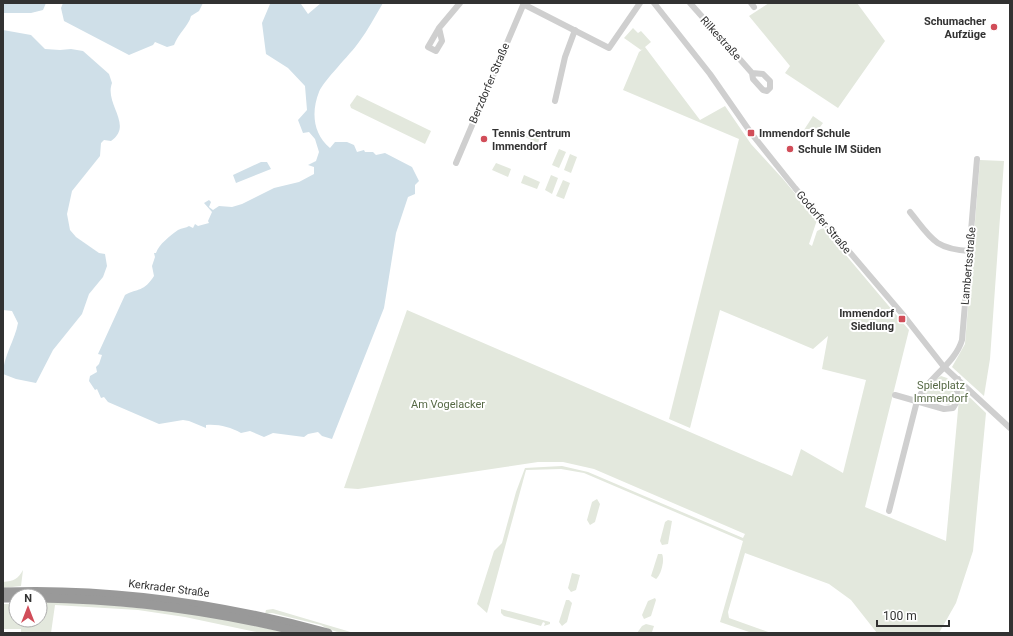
<svg xmlns="http://www.w3.org/2000/svg" width="1013" height="636" font-family="Roboto,sans-serif">
<style>
.green{fill:#e3e8dd}
.water{fill:#cfdfe8}
.lines{fill:none;stroke-linecap:round;stroke-linejoin:round}
.minor{stroke:#cfcfcf;stroke-width:6}
.highway{stroke:#999;stroke-width:9}
.poi-dot{fill:#d14d59;stroke:#fff;stroke-width:1.5}
.labels{text-anchor:middle;stroke-width:4;stroke-linejoin:round;paint-order:stroke}
.poi-label{font-size:11px;font-weight:bold;fill:#323232;stroke:#fff;text-anchor:start}
.street-label{font-size:11px;fill:#323232;stroke:#fff}
.park-label{font-size:11px;fill:#566945;stroke:#fff}
</style>
<rect width="100%" height="100%" fill="#fff"/>
<g class="green">
<path d="M769 3H857L885 41 838 108 785 73 790 66 749 16Z"/>
<path d="M633 28 638 33 641 31 651 42 645 47 700 120 725 106 751 144 783 179 817 220 809 244 812 246 817 231 823 228 909 330 865 507 946 541 960 388 986 413 973 551 956 603 939 633H877L851 600 829 584 745 553 728 612 729 618 771 633H752L720 622 743 541 584 473 561 469 526 470 487 613 477 604 494 551 502 543 516 492 525 468 562 466 588 472 743 538 745 534 594 469 563 462H538L358 489 344 488 407 310 792 476 801 449 843 473 866 380 822 369 828 336 813 349 720 310 690 428 669 419 739 139 623 90 639 52 643 49 641 50 624 38Z"/>
<path d="M357 95 431 131 425 144 351 108 350 105Z"/>
<path d="M813 116 823 123 811 139 802 133Z"/>
<path d="M525 131 540 137 538 143 523 136Z"/>
<path d="M559 149 566 152 559 168 552 165Z"/>
<path d="M570 154 577 157 571 173 564 170Z"/>
<path d="M980 160 1004 161 990 359 984 396 952 367 965 344Z"/>
<path d="M496 163 511 169 508 177 492 170Z"/>
<path d="M524 175 540 182 537 189 521 183Z"/>
<path d="M551 175 558 178 552 194 545 190Z"/>
<path d="M563 180 570 183 564 199 556 196Z"/>
<path d="M941 376 947 378 954 385 953 401 949 405 926 401 924 398C924 390 934 380 941 376Z"/>
<path d="M597 499 600 504 595 522 590 525 587 520 592 502Z"/>
<path d="M668 520 672 521 668 544 662 545 660 541 665 522Z"/>
<path d="M658 554H662C665 560 661 575 656 579L651 576Z"/>
<path d="M23 570 21 586 3 588V582C14 581 18 579 23 570Z"/>
<path d="M572 573 580 575 576 590 571 592 568 588Z"/>
<path d="M655 598 656 600 651 616 644 619 642 615 648 601Z"/>
<path d="M566 600H569L572 603 567 622 562 626 559 622Z"/>
<path d="M40 601 80 602 207 615 288 633H261L185 617 138 610 55 605 51 633H21V629H3V604H16V620H40Z"/>
<path d="M273 609 354 633C342 633 331 632 321 625L272 613 265 614 266 610Z"/>
<path d="M501 609 550 622V624L544 626 545 623 543 622 541 626 504 616 501 613Z"/>
<path d="M646 624 654 626 652 632 655 633H637L642 626Z"/>
</g>
<g class="water">
<path d="M3 3H46L43 10 31 13H3Z"/>
<path d="M63 3H203L199 11 191 16C189 25 178 34 174 45L167 47 155 42 153 45 129 55 64 21 61 8Z"/>
<path d="M273 3H298L301 4 308 14 321 3H383C375 16 368 30 359 42 350 55 324 80 319 92 311 112 313 134 330 148L335 142H347L354 145 357 152 364 150 365 152H373L376 155 385 153 412 167 419 181 415 185V194L408 197 396 233 384 308 332 439 322 436 318 432 308 434 304 437 273 433 264 437 250 431 241 433C230 427 219 424 206 425V428L189 421 183 420 159 424 108 402 104 397 101 398 97 389 95 390 89 381 90 376 97 372 96 367 99 364 102 355 98 354 125 295C138 288 144 292 154 276L152 266 155 257 154 253H156C159 244 170 236 178 230 182 228 186 228 189 226L193 228 195 224 198 226 209 223 208 221 212 212 204 203 209 200 211 202 209 207 213 210 219 206 232 207 242 204 274 188 299 182 314 174V167L308 165 316 161 319 152 315 139 309 132 303 133 298 120 307 110 305 86 288 68 266 54 262 23 270 4Z"/>
<path d="M3 30 31 35 45 49 60 50 71 49 83 51 109 74 112 83C104 104 134 125 111 141L104 140 101 143 100 156 72 191 67 214 70 230 76 237 99 253 105 254 107 266 103 277 89 294 82 314 53 350 36 383 16 379 3 374C3 357 15 340 18 323L12 311 3 310Z"/>
<path d="M261 162H267L271 169 236 183 233 175Z"/>
</g>
<g class="lines">
<g class="minor">
<path d="M654 3 710 74 751 133 795 188 904 316 944 367 1010 428"/>
<path d="M690 3 752 73 753 79 763 90 767 91 770 88V81L763 74 752 73"/>
<path d="M751 3 754 7"/>
<path d="M523 4 609 48 640 3"/>
<path d="M439 28 442 41 436 51 428 47 439 28 460 3"/>
<path d="M555 101 565 57 575 30"/>
<path d="M456 163 524 3"/>
<path d="M910 212C931 238 934 249 970 251"/>
<path d="M895 395 944 409 953 408 956 403 958 379"/>
<path d="M889 511 917 401C928 377 955 364 962 340L977 159"/>
</g>
<g class="highway">
<path d="M3 592C114 588 221 604 328 633"/>
<path d="M3 598H16"/>
<path d="M40 598C129 599 217 611 304 633"/>
</g>
</g>
<g class="poi-dot">
<circle cx="994" cy="27" r="4"/>
<rect x="747" y="129" width="8" height="8" rx="2"/>
<circle cx="484" cy="139" r="4"/>
<circle cx="790" cy="149" r="4"/>
<rect x="898" y="315" width="8" height="8" rx="2"/>
</g>
<g class="labels">
<g class="poi-label">
<text x="986" y="25" text-anchor="end">Schumacher<tspan x="986" dy="13">Aufzüge</tspan></text>
<text x="492" y="137">Tennis Centrum<tspan x="492" dy="13">Immendorf</tspan></text>
<text x="759" y="137">Immendorf Schule</text>
<text x="798" y="153">Schule IM Süden</text>
<text x="894" y="317" text-anchor="end">Immendorf<tspan x="894" dy="13">Siedlung</tspan></text>
</g>
<g class="street-label">
<text transform="translate(721 38) rotate(48)" y="4">Rilkestraße</text>
<text transform="translate(489 83) rotate(-67)" y="4">Berzdorfer Straße</text>
<text transform="translate(824 222) rotate(50)" y="4">Godorfer Straße</text>
<text transform="translate(968 266) rotate(-85)" y="4">Lambertsstraße</text>
<text transform="translate(169 588) rotate(7)" y="4">Kerkrader Straße</text>
</g>
<g class="park-label">
<text x="941" y="389">Spielplatz<tspan x="941" dy="13">Immendorf</tspan></text>
<text x="448" y="408">Am Vogelacker</text>
</g>
</g>
<rect width="1013" height="636" fill="none" stroke="#323232" stroke-width="8"/>
<g transform="translate(28 608)"><circle r="19" fill="#ffffff" stroke="#adadad"/>
<path d="M0-3L7 15L0 10L-7 15Z" fill="#d14d59"/>
<text y="-6" font-size="11" font-weight="bold" text-anchor="middle" fill="#323232">N</text>
</g>
<path d="M877 620v6h72v-6" fill="none" stroke="#323232" stroke-width="2"/>
<text x="883" y="620" font-size="12" fill="#323232" stroke="#ffffff" stroke-width="3" paint-order="stroke">100 m</text>
</svg>
